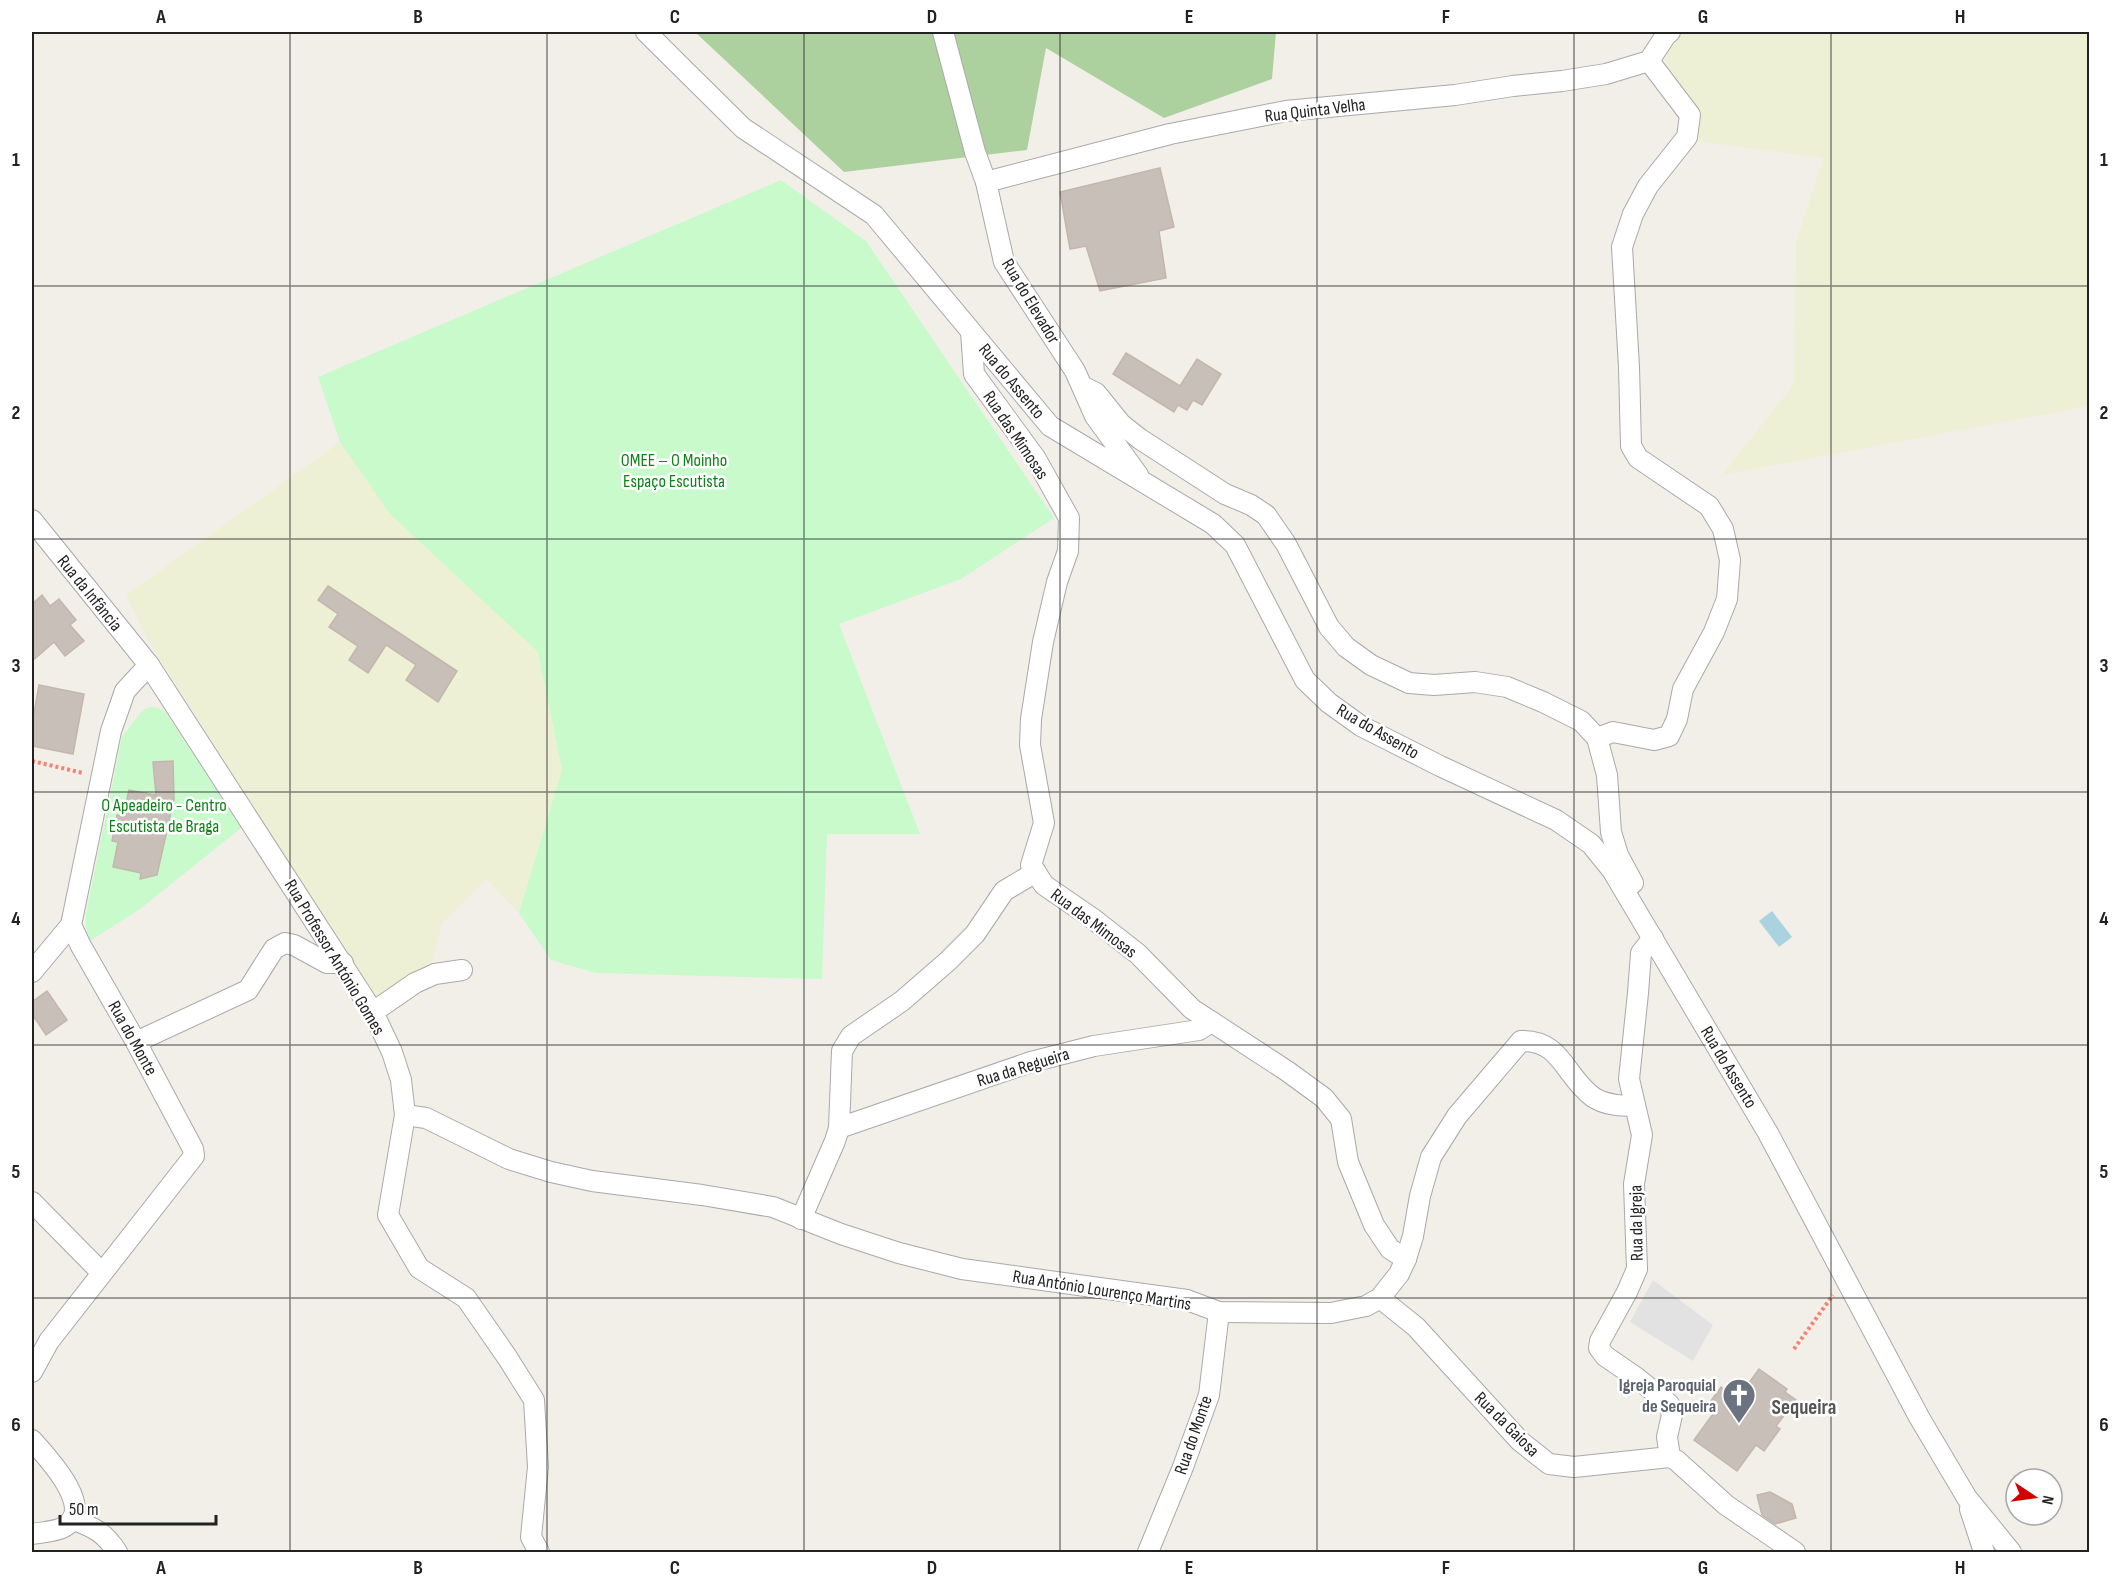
<svg xmlns="http://www.w3.org/2000/svg" width="2121" height="1584" font-family="'Sofia Sans Condensed',sans-serif">
<style>
.farmland{fill:#eef0d5}
.forest{fill:#add19e}
.park{fill:#c8facc}
.parking{fill:#e2e2e2}
.water{fill:#aad3df}
.building{fill:#c7bfb8;stroke:#c4b6ab;stroke-width:1.5}
.lines{fill:none;stroke-linecap:round;stroke-linejoin:round}
.minor-casing{stroke:#a9a9a9;stroke-width:22}
.path{stroke:#fa8072;stroke-width:4;stroke-dasharray:3 3;stroke-linecap:butt}
.minor{stroke:#fff;stroke-width:20}
.grid{fill:none;stroke:#222;stroke-width:1.5;stroke-opacity:0.55}
.labels{text-anchor:middle;stroke-width:5;stroke-linejoin:round;paint-order:stroke}
.street-label{font-size:18px;fill:#222;stroke:#fff}
.park-label{font-size:18px;fill:#0c8416;stroke:#fff}
.worship-label{font-size:18px;font-weight:bold;fill:#5b616d;stroke:#fff;text-anchor:end}
.quarter-label{font-size:21px;font-weight:bold;fill:#555;stroke:#fff}
.neatline{fill:none;stroke:#222;stroke-width:2}
.grid-label{font-size:20px;text-anchor:middle;font-weight:bold;fill:#222}
</style>
<rect width="100%" height="100%" fill="#f2efe9"/>
<g class="farmland">
<path d="M1682 32H2089V406L1722 475 1794 384 1796 242 1823 158 1696 141 1669 74 1666 59 1669 42Z"/>
<path d="M340 442 390 514 538 652 562 770 519 913 486 879 442 923 431 968 377 1002 151 645 126 595Z"/>
</g>
<path class="forest" d="M695 32H1276L1272 79 1164 118 1046 48 1027 150 844 172Z"/>
<g class="park">
<path d="M781 180 866 241 1054 518 961 579 839 624 920 834H827L822 979 596 973 551 960 519 913 562 770 538 652 390 514 340 442 318 377Z"/>
<path d="M150 707 159 708 166 713 241 828 140 909 90 941 86 928V914L122 737 141 712Z"/>
</g>
<path class="parking" d="M1653 1280 1713 1325 1693 1361 1630 1322Z"/>
<path class="water" d="M1772 911 1792 937 1779 947 1759 921Z"/>
<g class="building">
<path d="M1160 168 1174 227 1159 231 1166 278 1100 291 1086 246 1070 249 1060 192Z"/>
<path d="M1126 353 1180 386 1197 359 1221 374 1202 405 1193 400 1187 410 1178 405 1174 412 1113 374Z"/>
<path d="M328 586 457 671 438 702 406 680 416 665 386 645 368 673 349 660 358 646 329 627 338 614 318 600Z"/>
<path d="M42 595 50 606 59 599 76 620 70 625 84 641 65 656 54 642 32 661V604Z"/>
<path d="M39 685 84 694 73 754 32 746V724Z"/>
<path d="M173 761 174 799 157 875 140 879 141 873 113 867 118 842 112 841 117 815 123 816 129 790 156 795 153 762Z"/>
<path d="M47 991 67 1020 46 1035 32 1014V1002Z"/>
<path d="M1759 1369 1787 1389 1785 1392 1796 1400 1776 1426 1780 1429 1764 1451 1756 1445 1737 1471 1694 1440 1713 1414 1705 1409 1721 1387 1737 1399Z"/>
<path d="M1770 1492 1792 1504 1796 1518 1775 1524 1762 1515 1757 1495Z"/>
</g>
<g class="lines">
<defs>
<g id="minor">
<path d="M646 32 743 128 874 215 1050 426 1213 524 1235 545 1305 680 1329 703 1361 726 1440 766 1556 820 1591 844 1612 870 1768 1133 1919 1417 1967 1498 2011 1552"/>
<path d="M943 32 975 152 986 182 1004 262 1075 371 1095 416 1138 475"/>
<path d="M1649 61 1666 35 1670 32"/>
<path d="M986 182 1170 134 1286 111 1455 95 1513 86 1562 81 1606 74 1649 61"/>
<path d="M971 332 974 374 1036 459 1069 518 1068 551 1057 582 1043 642 1031 719 1030 745 1044 823 1031 865 1044 885 1092 918 1138 954 1192 1009 1287 1071 1324 1098 1341 1119 1348 1162 1374 1225 1390 1249 1406 1259"/>
<path d="M1082 386 1096 393 1121 424 1140 439 1225 494 1251 505 1266 515 1286 544 1329 627 1346 647 1371 665 1409 683 1434 685 1475 682 1507 687 1543 702 1581 721 1597 738 1607 775 1611 832 1618 855 1633 883"/>
<path d="M32 520 149 665 373 1012 392 1052 401 1080 405 1115 388 1215 419 1268 466 1298 507 1357 534 1400 538 1467 531 1537 539 1552"/>
<path d="M1597 738 1613 732 1654 740 1669 736 1677 719 1683 689 1714 632 1727 599 1730 560 1723 529 1709 506 1638 458 1631 446 1629 367 1622 247 1633 214 1648 186 1687 137 1690 115 1649 61"/>
<path d="M1653 938 1641 953 1638 993 1629 1079 1642 1135 1634 1184 1637 1269 1627 1292 1600 1341 1599 1348 1605 1356 1637 1378 1669 1404 1672 1415 1667 1437 1670 1457 1676 1460 1726 1505 1795 1552"/>
<path d="M32 972 71 925"/>
<path d="M373 1012 415 983 435 974 462 970"/>
<path d="M136 1042 248 990 274 949 285 943 294 945 327 963H343"/>
<path d="M405 1115 426 1118 509 1159 551 1172 592 1181 702 1195 773 1207 841 1234 899 1253 962 1269 1187 1300 1219 1312 1331 1313 1366 1306 1380 1298 1399 1274 1406 1259 1413 1236 1420 1196 1431 1157 1457 1116 1521 1041C1562 1040 1564 1076 1593 1097 1605 1105 1620 1106 1634 1106"/>
<path d="M839 1128 1031 1062 1094 1046 1199 1030 1212 1022"/>
<path d="M32 1202 101 1272"/>
<path d="M801 1219 835 1141 839 1128 842 1051 851 1036 902 1001 948 961 975 934 1004 891 1036 872"/>
<path d="M1380 1298 1416 1327 1520 1441 1549 1464 1574 1467 1670 1457"/>
<path d="M32 1372 49 1341 194 1156 193 1149 136 1042 81 946 71 925 111 731 125 691 149 665"/>
<path d="M32 1440C46 1456 97 1509 64 1527 55 1532 42 1532 32 1534"/>
<path d="M1970 1509 1984 1552"/>
<path d="M72 1519C95 1528 104 1532 117 1552"/>
<path d="M1148 1552 1183 1467 1209 1395 1219 1312"/>
</g>
</defs>
<use href="#minor" class="minor-casing"/>
<g class="path">
<path d="M32 761 83 773"/>
<path d="M1794 1349 1833 1295"/>
</g>
<use href="#minor" class="minor"/>
</g>
<path class="grid" d="M290 32V1552M547 32V1552M804 32V1552M1060 32V1552M1317 32V1552M1574 32V1552M1831 32V1552M32 286H2090M32 539H2090M32 792H2090M32 1045H2090M32 1298H2090"/>
<defs>
<symbol id="church-pin" viewBox="-11 -11 22 30"><path d="M0 17L-7.5 6A9.5 9.5 0 1 1 7.5 6Z" fill="#6b7280" stroke="#fff"/><path d="M-1.2-6h2.4v3.5h3.3v2.4h-3.3V6h-2.4V-.1h-3.3v-2.4h3.3Z" fill="#fff"/></symbol>
</defs>
<g fill-rule="evenodd">
<use href="#church-pin" x="1720" y="1376" width="38" height="52"/>
</g>
<g class="labels">
<g class="street-label">
<text transform="translate(1315 110) rotate(-7)" y="6">Rua Quinta Velha</text>
<text transform="translate(1031 301) rotate(59)" y="6">Rua do Elevador</text>
<text transform="translate(1012 381) rotate(50)" y="6">Rua do Assento</text>
<text transform="translate(1016 435) rotate(56)" y="6">Rua das Mimosas</text>
<text transform="translate(90 593) rotate(51)" y="6">Rua da Infância</text>
<text transform="translate(1378 731) rotate(30)" y="6">Rua do Assento</text>
<text transform="translate(1094 923) rotate(37)" y="6">Rua das Mimosas</text>
<text transform="translate(335 957) rotate(59)" y="6">Rua Professor António Gomes</text>
<text transform="translate(133 1038) rotate(61)" y="6">Rua do Monte</text>
<text transform="translate(1023 1067) rotate(-17)" y="6">Rua da Regueira</text>
<text transform="translate(1729 1067) rotate(59)" y="6">Rua do Assento</text>
<text transform="translate(1636 1223) rotate(-91)" y="6">Rua da Igreja</text>
<text transform="translate(1102 1290) rotate(9)" y="6">Rua António Lourenço Martins</text>
<text transform="translate(1507 1424) rotate(45)" y="6">Rua da Gaiosa</text>
<text transform="translate(1193 1435) rotate(-71)" y="6">Rua do Monte</text>
</g>
<g class="park-label">
<text x="674" y="466">OMEE – O Moinho<tspan x="674" dy="21">Espaço Escutista</tspan></text>
<text x="164" y="811">O Apeadeiro - Centro<tspan x="164" dy="21">Escutista de Braga</tspan></text>
</g>
<g class="worship-label">
<text x="1716" y="1391">Igreja Paroquial<tspan x="1716" dy="21">de Sequeira</tspan></text>
</g>
<g class="quarter-label">
<text x="1804" y="1414">Sequeira</text>
</g>
</g>
<rect width="2121" height="1584" fill="none" stroke="#ffffff" stroke-width="66"/>
<g transform="translate(2034 1497) rotate(103)"><circle r="28" fill="#ffffff" stroke="#a7a7a7" stroke-width="1.5"/>
<path d="M0-4.5L10 22L0 15L-10 22Z" fill="#d40000"/>
<text y="-9" font-size="16" font-weight="bold" text-anchor="middle" fill="#222222">N</text>
</g>
<path d="M60 1515v9h156v-9" fill="none" stroke="#222222" stroke-width="3"/>
<text x="69" y="1515" font-size="18" fill="#222222" stroke="#ffffff" stroke-width="4.5" paint-order="stroke">50 m</text>
<rect x="33" y="33" width="2055" height="1518" class="neatline"/>
<g class="grid-label">
<text x="161" y="23">A</text>
<text x="418" y="23">B</text>
<text x="675" y="23">C</text>
<text x="932" y="23">D</text>
<text x="1189" y="23">E</text>
<text x="1446" y="23">F</text>
<text x="1703" y="23">G</text>
<text x="1960" y="23">H</text>
<text x="16" y="166">1</text>
<text x="2104" y="166">1</text>
<text x="16" y="419">2</text>
<text x="2104" y="419">2</text>
<text x="16" y="672">3</text>
<text x="2104" y="672">3</text>
<text x="16" y="925">4</text>
<text x="2104" y="925">4</text>
<text x="16" y="1178">5</text>
<text x="2104" y="1178">5</text>
<text x="16" y="1431">6</text>
<text x="2104" y="1431">6</text>
<text x="161" y="1574">A</text>
<text x="418" y="1574">B</text>
<text x="675" y="1574">C</text>
<text x="932" y="1574">D</text>
<text x="1189" y="1574">E</text>
<text x="1446" y="1574">F</text>
<text x="1703" y="1574">G</text>
<text x="1960" y="1574">H</text>
</g>
</svg>
